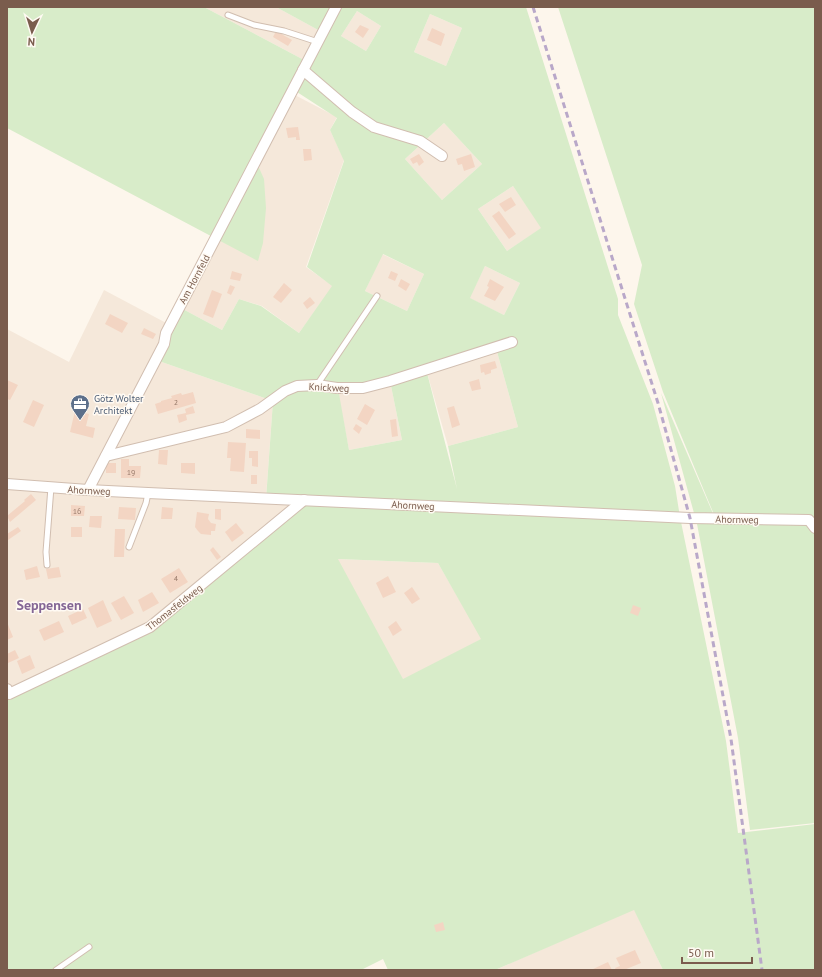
<svg xmlns="http://www.w3.org/2000/svg" width="822" height="977" font-family="'PT Sans',sans-serif">
<style>
.residential{fill:#f5e8da}
.green{fill:#d8ecc9;fill-rule:evenodd}
.building{fill:#f3d5c3}
.lines{fill:none;stroke-linecap:round;stroke-linejoin:round}
.lane-casing{stroke:#d1beb0;stroke-width:7}
.street-casing{stroke:#d1beb0;stroke-width:12}
.lane{stroke:#fff;stroke-width:5}
.street{stroke:#fff;stroke-width:10}
.rail{stroke:#b9a8c9;stroke-width:3;stroke-dasharray:6 4;stroke-linecap:butt}
.labels{text-anchor:middle;stroke-width:3;stroke-linejoin:round;paint-order:stroke}
.number-label{font-size:8px;fill:#987a6a}
.street-label{font-size:10px;fill:#7a5c4d;stroke:#fffaf3}
.service-label{font-size:10px;fill:#4e5e75;stroke:#fffaf3;text-anchor:start}
.district-label{font-size:14px;font-weight:bold;fill:#846695;stroke:#fffaf3}
</style>
<rect width="100%" height="100%" fill="#fdf6ec"/>
<g class="residential">
<path d="M204 7H276L320 31 304 60Z"/>
<path d="M357 11 381 26 366 51 341 36Z"/>
<path d="M430 14 462 28 446 66 414 52Z"/>
<path d="M291 93 337 117 330 130 344 160 306 267 333 286 299 333 262 306 239 299 222 330 179 307Z"/>
<path d="M444 123 482 164 442 200 405 159Z"/>
<path d="M513 186 542 228 507 251 478 209Z"/>
<path d="M382 254 424 274 407 311 365 291Z"/>
<path d="M485 266 520 283 504 315 469 298Z"/>
<path d="M104 290 170 325 156 360 273 401 266 498 304 500 150 627 9 694 7 689V329L69 362Z"/>
<path d="M496 348 518 427 448 446 426 369Z"/>
<path d="M390 381 402 440 349 450 337 388Z"/>
<path d="M337 559 438 563 482 639 403 680Z"/>
<path d="M634 909 663 970H495Z"/>
</g>
<g class="green">
<path d="M7 7H204L304 60 256 161 264 179 266 208 263 243 258 261 7 128Z"/>
<path d="M276 7H332L320 31Z"/>
<path d="M340 7H526L618 299V315L653 404 675 486 680 517 726 741 738 833 815 824V970H663L634 910 495 970H388L383 959 361 970H7V689L9 693 150 627 304 501 266 499 273 401 156 360 179 307 222 330 239 299 261 306 299 333 332 286 307 267 344 161 330 130 337 118 297 92ZM357 11 381 26 366 51 341 36ZM430 14 462 28 446 66 414 52ZM444 123 482 164 442 200 405 159ZM513 186 541 228 507 251 478 209ZM383 254 424 274 407 311 365 291ZM485 266 520 283 504 315 470 298ZM496 348 518 427 448 446 457 489 426 369ZM390 381 402 440 349 450 338 388ZM338 559 438 563 481 639 403 679Z"/>
<path d="M558 7H815V525L715 517 663 392 634 304 642 265Z"/>
<path d="M661 393 715 518 809 520 815 528V823L750 830 738 738 697 524Z"/>
</g>
<g class="building">
<path d="M360 25 369 29 363 38 355 32Z"/>
<path d="M432 28 445 34 441 46 427 40Z"/>
<path d="M276 31 292 40 288 46 273 37Z"/>
<path d="M298 127 300 140H296V137L288 138 286 128Z"/>
<path d="M303 149H311L312 160 304 161Z"/>
<path d="M419 154 424 162 419 166 417 162 413 164 410 159Z"/>
<path d="M471 154 475 167 464 171 462 164 458 165 456 159Z"/>
<path d="M511 197 516 205 505 212 499 204Z"/>
<path d="M499 211 516 234 509 239 492 216Z"/>
<path d="M232 271 242 274 240 281 230 279Z"/>
<path d="M391 271 398 274 395 281 388 278Z"/>
<path d="M401 279 410 284 406 291 398 286Z"/>
<path d="M490 279 504 287 495 301 484 296 489 287 487 286Z"/>
<path d="M284 283 292 290 281 303 273 297Z"/>
<path d="M230 285 235 287 231 295 227 293Z"/>
<path d="M212 290 222 294 213 318 203 314Z"/>
<path d="M310 297 315 303 307 309 303 303Z"/>
<path d="M110 314 128 323 122 333 105 324Z"/>
<path d="M144 328 156 334 153 339 141 334Z"/>
<path d="M495 361 497 368 491 370V373L485 375 484 372 481 373 480 365Z"/>
<path d="M479 379 481 389 472 391 469 382Z"/>
<path d="M7 380 18 385 10 400 7 399Z"/>
<path d="M193 392 196 403 158 414 155 404 161 402V401L172 398 171 396 181 393 182 395Z"/>
<path d="M33 400 44 405 34 427 23 422Z"/>
<path d="M365 404 375 410 367 425 357 419Z"/>
<path d="M193 406 195 413 186 415 187 420 179 423 177 415 186 413 185 409Z"/>
<path d="M454 406 460 425 452 428 447 408Z"/>
<path d="M75 411 89 414 86 426 95 428 93 438 70 432Z"/>
<path d="M396 419 398 436 392 437 390 420Z"/>
<path d="M356 424 362 428 359 434 353 429Z"/>
<path d="M246 429 260 430V439L246 438Z"/>
<path d="M228 442 246 443 244 472 230 471 231 458H227Z"/>
<path d="M159 450H168L167 465 158 464Z"/>
<path d="M249 451H258V467L252 466V458H249Z"/>
<path d="M121 459H129V466H141L140 478H121Z"/>
<rect x="106" y="463" width="10" height="10"/>
<path d="M181 463H195V474L181 473Z"/>
<rect x="251" y="475" width="6" height="9"/>
<path d="M31 494 36 500 10 522 7 516 25 501 24 500Z"/>
<path d="M71 505 85 506 84 516H71Z"/>
<path d="M119 507 136 508 135 520 118 519Z"/>
<path d="M162 507 173 508 172 519H161Z"/>
<path d="M215 509H221V520L215 519Z"/>
<path d="M197 512 209 514 208 519 211 523 216 524 215 531H211V535L201 534 198 531 195 527Z"/>
<path d="M90 516H102L101 528 89 527Z"/>
<path d="M236 523 244 533 232 542 225 532Z"/>
<path d="M18 527 21 531 8 540 7 538V534Z"/>
<rect x="71" y="527" width="11" height="10"/>
<path d="M115 529H125L124 557H114Z"/>
<path d="M213 547 221 557 217 560 210 550Z"/>
<path d="M37 566 40 577 26 580 24 570Z"/>
<path d="M59 567 61 577 48 579 46 569Z"/>
<path d="M179 568 188 582 170 593 161 579Z"/>
<path d="M388 576 396 592 383 598 376 583Z"/>
<path d="M412 587 420 599 412 604 404 593Z"/>
<path d="M152 592 159 603 143 612 138 600Z"/>
<path d="M124 596 134 613 121 620 111 603Z"/>
<path d="M103 600 112 621 97 628 88 608Z"/>
<path d="M633 605 641 608 638 616 630 613Z"/>
<path d="M83 609 87 618 72 625 68 616Z"/>
<path d="M59 621 64 632 44 641 39 630Z"/>
<path d="M396 621 402 630 393 636 388 627Z"/>
<path d="M7 622 13 637 7 640Z"/>
<path d="M15 650 19 658 8 663 7 661V654Z"/>
<path d="M30 655 35 668 22 674 17 661Z"/>
<path d="M443 922 445 930 436 932 434 925Z"/>
<path d="M635 950 641 963 624 970H616L615 968 620 966 616 958Z"/>
<path d="M608 962 612 970H591Z"/>
</g>
<g class="lines">
<defs>
<g id="lane">
<path d="M228 15 254 25 284 31 318 42"/>
<path d="M317 385 377 296"/>
<path d="M129 547 146 503 148 493"/>
<path d="M47 565 46 552 51 487"/>
<path d="M56 970 89 947"/>
</g>
<g id="street">
<path d="M303 70 352 112 374 127 420 141 442 156"/>
<path d="M106 456 226 427 260 409 285 391 297 386 317 385 337 388H363L390 381 512 342"/>
<path d="M7 484 88 490 148 493 690 518 809 520 815 528"/>
<path d="M88 490 164 344 166 333 336 7"/>
<path d="M7 689 9 694 150 627 304 500"/>
</g>
</defs>
<use href="#lane" class="lane-casing"/>
<use href="#street" class="street-casing"/>
<use href="#lane" class="lane"/>
<use href="#street" class="street"/>
<path class="rail" d="M533 7 658 403 690 518 731 739 762 970"/>
</g>
<defs>
<symbol id="office-pin" viewBox="-11 -11 22 30"><path d="M0 17L-7.5 6A9.5 9.5 0 1 1 7.5 6Z" fill="#5c6f8a" stroke="#fffaf3"/><path d="M-6-3h4V-5.5h4V-3h4V5H-6ZM-1-4.5V-3h2v-1.5ZM-6 0V1H6V0Z" fill="#fff"/></symbol>
</defs>
<g fill-rule="evenodd">
<use href="#office-pin" x="69" y="393" width="22" height="30"/>
</g>
<g class="labels">
<g class="number-label">
<text x="176" y="405">2</text>
<text x="131" y="475">19</text>
<text x="77" y="514">16</text>
<text x="176" y="581">4</text>
</g>
<g class="street-label">
<text transform="translate(194 279) rotate(-62)" y="4">Am Hornfeld</text>
<text transform="translate(329 387) rotate(3)" y="4">Knickweg</text>
<text transform="translate(89 490) rotate(3)" y="4">Ahornweg</text>
<text transform="translate(413 505) rotate(3)" y="4">Ahornweg</text>
<text transform="translate(737 519) rotate(1)" y="4">Ahornweg</text>
<text transform="translate(174 607) rotate(-38)" y="4">Thomasfeldweg</text>
</g>
<g class="service-label">
<text x="94" y="402">Götz Wolter<tspan x="94" dy="12">Architekt</tspan></text>
</g>
<g class="district-label">
<text x="49" y="610">Seppensen</text>
</g>
</g>
<rect width="822" height="977" fill="none" stroke="#7a5c4d" stroke-width="16"/>
<g transform="translate(32 32) rotate(184)" stroke="#fffaf3" stroke-width="3" paint-order="stroke">
<path d="M0-3L7 15L0 10L-7 15Z" fill="#7a5c4d"/>
<text y="-6" font-size="11" font-weight="bold" text-anchor="middle" fill="#7a5c4d">N</text>
</g>
<path d="M682 957v6h70v-6" fill="none" stroke="#7a5c4d" stroke-width="2"/>
<text x="688" y="957" font-size="12" fill="#7a5c4d" stroke="#fffaf3" stroke-width="3" paint-order="stroke">50 m</text>
</svg>
